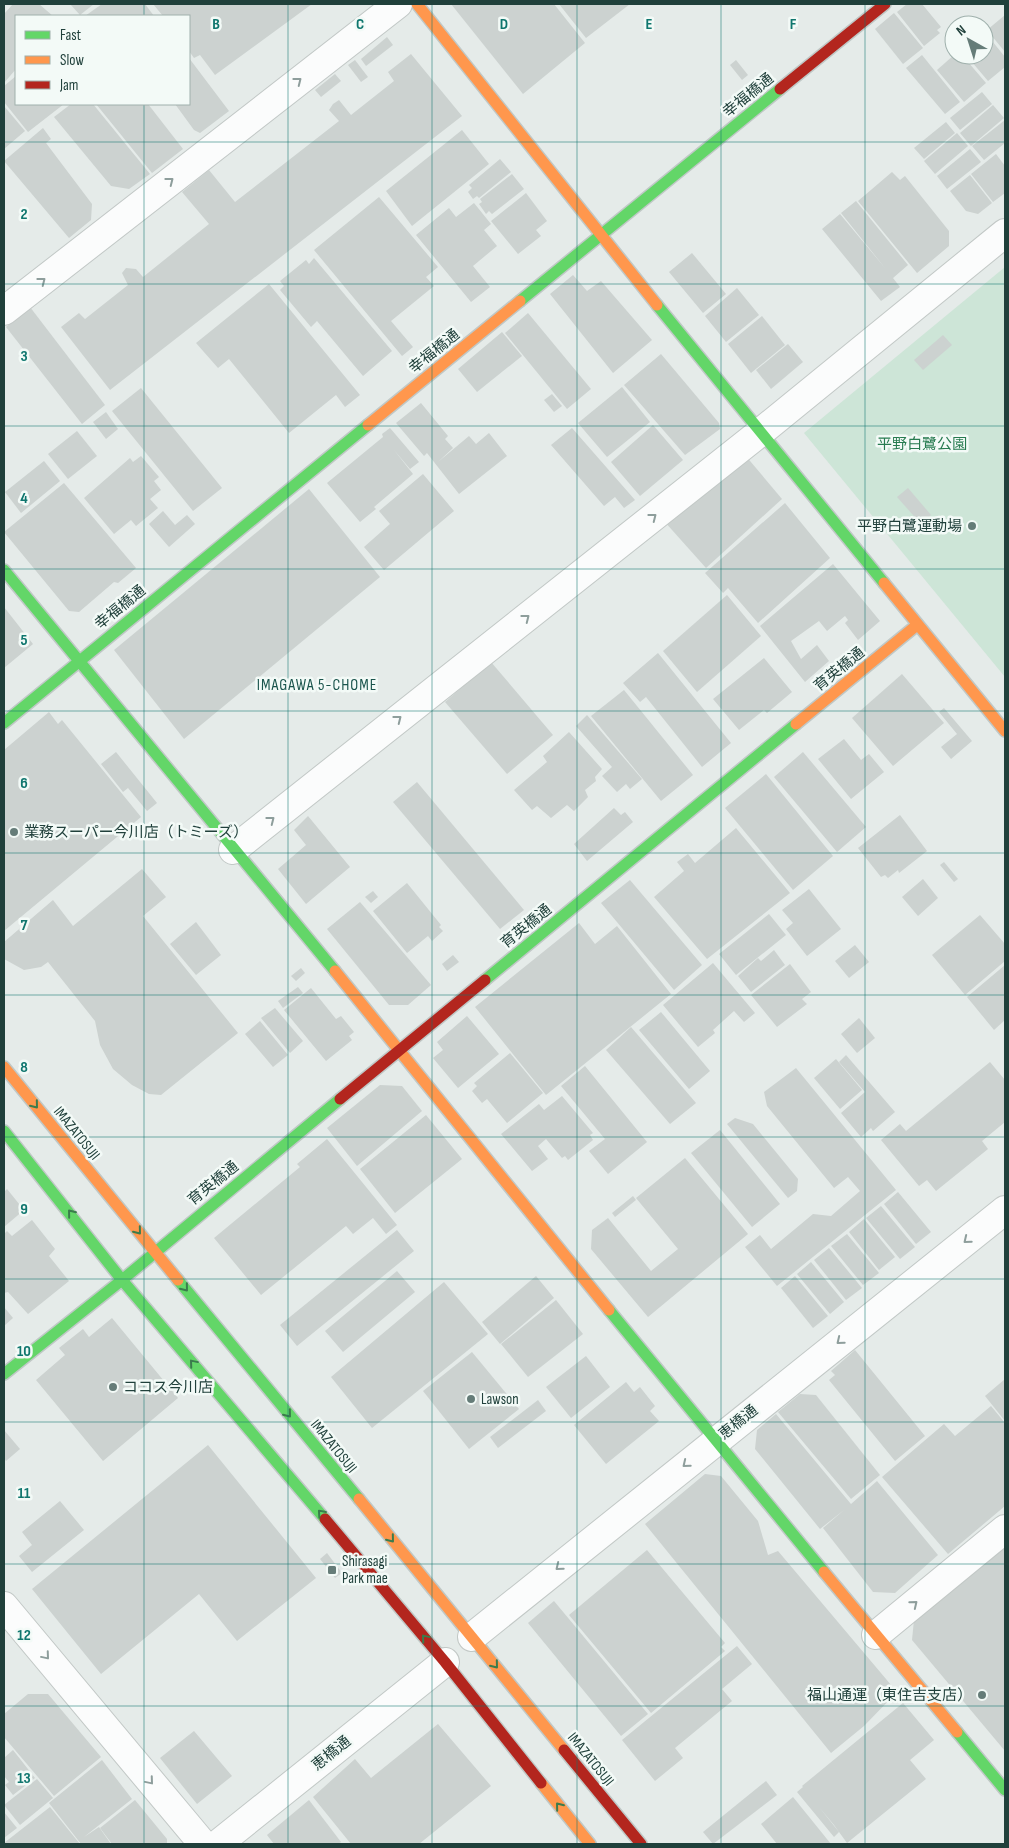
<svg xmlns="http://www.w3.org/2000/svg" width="1009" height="1848" font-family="'Sofia Sans Condensed','Noto Sans JP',sans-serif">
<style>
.green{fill:#cde5d7}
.building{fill:#ccd2d0}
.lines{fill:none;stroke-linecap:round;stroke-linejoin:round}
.street-casing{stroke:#c2c8c6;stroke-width:30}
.fast-casing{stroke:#c0c8c6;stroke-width:14}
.slow-casing{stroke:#c0c8c6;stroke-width:14}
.jam-casing{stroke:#c0c8c6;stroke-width:14}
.street{stroke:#fbfcfc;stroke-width:28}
.fast{stroke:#63d668;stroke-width:11}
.slow{stroke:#ff974d;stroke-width:11}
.jam{stroke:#b3261e;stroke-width:11}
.oneway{stroke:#8e9e9c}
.oneway2{stroke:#3b7c4d}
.grid{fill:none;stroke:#0f766e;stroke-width:1;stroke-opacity:0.55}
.poi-dot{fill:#657c78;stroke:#f3faf7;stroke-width:2}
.labels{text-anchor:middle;stroke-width:5;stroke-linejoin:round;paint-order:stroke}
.street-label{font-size:15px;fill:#20403b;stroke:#f3faf7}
.park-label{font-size:15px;fill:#277b50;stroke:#f3faf7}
.poi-label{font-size:15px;fill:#20403b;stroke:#f3faf7;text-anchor:start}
.neighbourhood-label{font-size:16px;letter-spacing:1px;fill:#1a544c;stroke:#f3faf7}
.grid-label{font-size:16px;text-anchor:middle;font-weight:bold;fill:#0f766e;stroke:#f3faf7;stroke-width:5;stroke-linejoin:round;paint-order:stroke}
</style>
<rect width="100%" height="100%" fill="#e5ebe9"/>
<path class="green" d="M1005 267V677L804 433Z"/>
<g class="building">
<path d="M13 4H39L53 16H16V69L4 83V14Z"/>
<path d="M70 4H94L80 15Z"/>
<path d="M102 4H145L154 16H85Z"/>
<path d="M153 4H312L215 75 200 55 194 58 189 51V16H163Z"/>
<path d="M451 4H554L585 43 523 94Z"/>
<path d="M559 4H630L586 38Z"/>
<path d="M907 4H922L941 27 937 30 940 33 924 46 897 12Z"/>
<path d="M894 13 923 48 903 64 875 29Z"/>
<path d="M1005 15V52L987 30Z"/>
<path d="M984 31 1005 57V67L988 81 966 55H984Z"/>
<path d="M387 37 393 45 366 66 361 59Z"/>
<path d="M411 54 462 116 110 390 61 327 79 313 85 319 128 285 122 273 126 268 136 269 143 277 209 224 182 192 209 170 235 202 339 121 329 110 333 104 339 100 351 115 394 81 388 72Z"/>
<path d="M922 55 960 102 945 114 906 68Z"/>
<path d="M954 55H962L986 83 964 102 937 70Z"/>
<path d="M189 58 229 111 200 133 194 130 175 104H189Z"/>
<path d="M355 60 368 77 361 82 348 65Z"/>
<path d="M736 60 748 75 742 80 730 65Z"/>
<path d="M335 74 341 81 321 97 315 90Z"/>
<path d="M16 76V104H64L28 132 4 102V86Z"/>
<path d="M982 92 992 104 960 130 950 118Z"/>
<path d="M71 104H93L150 174 129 189 111 186 54 117Z"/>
<path d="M96 104H148L183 149 152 173Z"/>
<path d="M993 105 1004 118 971 146 960 133Z"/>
<path d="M4 106 25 131 4 149Z"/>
<path d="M1005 120V143L984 160 972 146Z"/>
<path d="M946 122 955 133 924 159 914 148Z"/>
<path d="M43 128 51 139 46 143 92 204 91 220 69 238 4 161Z"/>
<path d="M462 130 489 164 412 226 386 191Z"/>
<path d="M957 133 968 146 935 174 924 161Z"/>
<path d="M970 149 981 162 947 189 937 176Z"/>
<path d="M996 154 1005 166V193L993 202 971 174Z"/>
<path d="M500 159 511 172 479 198 477 196 473 199 468 192 472 188 469 185Z"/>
<path d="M892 172 900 180 905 176 949 231V246L917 273 858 201Z"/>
<path d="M512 174 524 189 492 214 489 211 486 214 479 204 482 202 480 199Z"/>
<path d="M970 175 992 203 978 214 966 211 950 191Z"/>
<path d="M526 193 547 221 536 230 541 236 518 254 491 221Z"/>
<path d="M379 197 438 267 426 277 434 286 391 321 413 347 402 356 314 250Z"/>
<path d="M856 201 908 265 893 278 900 287 881 301 822 229 840 214 885 268 841 213Z"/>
<path d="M474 203 491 224 484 230 497 246 473 266 490 287 471 302 416 235 449 208 456 217Z"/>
<path d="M692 253 726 294 703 313 669 272Z"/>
<path d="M314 258 392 351 363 376 317 321 311 327 280 290 284 286 280 281 306 260 309 264Z"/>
<path d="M573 275 587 291 601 281 652 340 613 373 550 294Z"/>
<path d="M269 284 360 395 345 407 336 395 289 433 229 359 218 368 196 343Z"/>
<path d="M737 288 759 315 726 342 705 316Z"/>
<path d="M30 307 105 405 82 424 6 327Z"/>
<path d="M528 313 591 389 567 409 505 333Z"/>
<path d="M762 316 785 345 751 373 728 344Z"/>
<path d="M502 332 522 356 477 392 458 369Z"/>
<path d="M943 335 952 345 923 370 914 360Z"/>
<path d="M788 344 803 362 771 389 756 370Z"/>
<path d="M661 354 719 423 720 429 685 455 624 385Z"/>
<path d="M622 387 650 422 607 457 578 423Z"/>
<path d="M141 388 222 488 193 511 112 411Z"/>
<path d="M552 394 562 406 554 412 544 400Z"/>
<path d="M421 403 448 436 445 439 453 448 438 462 469 436 476 444 489 433 507 456 459 494 427 453 424 456 396 423Z"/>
<path d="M106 412 118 429 106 439 93 422Z"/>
<path d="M653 425 683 460 640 496 611 462Z"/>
<path d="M390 428 419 462 410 469 394 450 413 474 374 507 376 509 360 522 327 483 383 437 382 434Z"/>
<path d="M572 428 635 500 624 508 615 497 604 506 551 445Z"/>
<path d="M77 431 97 456 68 479 48 454Z"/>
<path d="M745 455 782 499 706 568 664 521Z"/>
<path d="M141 456 159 477 154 481 161 490 150 499 158 508 136 526 131 520 114 534 84 498 130 458 133 462Z"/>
<path d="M44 461 60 481 21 513 5 492Z"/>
<path d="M423 474 454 511 384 570 364 547 390 524 379 511Z"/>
<path d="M64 483 136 568 118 583 114 582 79 612 69 611 4 532Z"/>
<path d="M908 488 931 515 921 524 897 497Z"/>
<path d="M309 489 380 577 184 739 114 650Z"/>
<path d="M785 503 830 558 758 623 728 588 723 593 705 573Z"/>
<path d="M163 511 175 525 187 515 195 524 169 547 149 524Z"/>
<path d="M833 564 880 621 858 640 845 623 848 620 845 616 827 631 819 621 791 641 801 659 817 645 829 661 805 682 760 626Z"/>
<path d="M727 595 761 636 697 692 663 651Z"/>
<path d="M4 607 33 644 4 668Z"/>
<path d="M658 653 731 743 702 767 646 697 640 702 623 683Z"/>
<path d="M764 658 792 692 767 713 764 710 739 730 713 699Z"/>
<path d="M491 662 553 735 507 774 445 702Z"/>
<path d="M902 674 944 723 893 766 852 718Z"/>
<path d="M624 690 693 775 661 801 591 716Z"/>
<path d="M944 708 972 741 951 759 941 747 957 734 939 712Z"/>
<path d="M49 712 58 724 62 720 141 817 4 931V750Z"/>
<path d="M587 715 642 779 630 789 626 784 617 792 602 776 612 767 576 726Z"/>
<path d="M569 732 602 769 595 777 596 781 585 790 588 797 574 811 567 805 551 818 537 806 532 810 514 790 547 762 543 756Z"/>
<path d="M844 739 861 760 869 754 884 772 851 799 818 759Z"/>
<path d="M116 752 157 803 147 811 128 788 123 792 101 764Z"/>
<path d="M803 752 866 827 837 852 774 777Z"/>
<path d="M766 774 833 856 793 890 725 808Z"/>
<path d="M417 782 524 910 500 929 393 802Z"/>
<path d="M614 808 621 815 625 812 633 822 587 861 574 844Z"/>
<path d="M900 815 927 851 899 873 898 870 888 878 885 875 881 877 858 848Z"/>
<path d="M308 816 350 867 306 904 278 869 306 845 294 830Z"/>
<path d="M736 828 790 893 707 959 654 897 684 871 677 862 688 854 695 863Z"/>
<path d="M944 862 958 879 954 882 940 865Z"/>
<path d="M142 869 166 897 143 916 238 1033 161 1095 149 1094 132 1085 113 1069 100 1045 95 1021 48 962 41 967 24 970 4 959V942L53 900 73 926Z"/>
<path d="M923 879 938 898 918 916 902 897Z"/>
<path d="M630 880 702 965 674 990 601 903Z"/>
<path d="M407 883 441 925 439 927 443 931 432 941 428 936 407 953 373 911Z"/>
<path d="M809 889 841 929 807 956 786 929 793 923 782 910Z"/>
<path d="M373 891 378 897 371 903 365 897Z"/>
<path d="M360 902 431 985 408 1005H389L327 929Z"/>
<path d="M769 914 786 935 736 975 719 954Z"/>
<path d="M980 915 1005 944V961L965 995 932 955Z"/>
<path d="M196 922 221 955 196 975 170 944Z"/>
<path d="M579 923 595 944 617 926 671 994 546 1095 475 1007Z"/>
<path d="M855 945 869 962 849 978 835 961Z"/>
<path d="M774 950 785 965 751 992 738 976 758 958 761 961Z"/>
<path d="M453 955 459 962 447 971 442 964Z"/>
<path d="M713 963 755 1013 744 1022 734 1011 713 1030 715 1033 698 1047 663 1005Z"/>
<path d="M790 964 811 992 802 999 807 1004 777 1027 751 995Z"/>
<path d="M1005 965V1020L994 1030 967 997Z"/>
<path d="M301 968 305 973 296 981 291 976Z"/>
<path d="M298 987 303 993 283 1008 278 1001Z"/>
<path d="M311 988 336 1019 341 1016 354 1032 349 1036 352 1040 326 1061 284 1010Z"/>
<path d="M275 1008 303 1041 290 1053 261 1018Z"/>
<path d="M661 1012 710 1071 689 1089 639 1030Z"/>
<path d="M467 1016 499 1054 458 1088 433 1058 443 1050 437 1042Z"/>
<path d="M859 1018 875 1038 857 1053 841 1034Z"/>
<path d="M260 1021 288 1055 273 1067 245 1034Z"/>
<path d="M631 1027 696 1103 670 1124 606 1050Z"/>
<path d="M510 1053 543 1093 507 1123 487 1099 482 1103 472 1091 477 1086 474 1083Z"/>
<path d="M846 1055 895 1112 873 1131 871 1128 861 1137 841 1113 865 1092 839 1062Z"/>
<path d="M836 1059 862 1090 840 1109 814 1078Z"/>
<path d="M990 1062 1005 1080V1122L982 1141 988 1149 936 1191 927 1180 919 1186 881 1140 900 1124 906 1131Z"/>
<path d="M585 1066 647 1142 608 1174 589 1151 605 1139 561 1086Z"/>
<path d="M796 1068 896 1190 777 1286 745 1247 760 1235 771 1249 813 1214 831 1216 860 1191 848 1177 834 1188 767 1106 764 1092Z"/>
<path d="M380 1085 402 1086 422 1111 357 1166 327 1128Z"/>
<path d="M562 1096 593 1133 590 1135 593 1140 568 1160 565 1156 562 1158 546 1139 538 1146 548 1159 532 1171 501 1134 539 1104 544 1110Z"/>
<path d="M426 1115 462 1159 395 1213 360 1169Z"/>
<path d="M735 1118 753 1124 798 1179 797 1191 788 1198 727 1124Z"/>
<path d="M720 1130 780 1204 752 1227 691 1153Z"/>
<path d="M327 1139 397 1225 386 1234 373 1218 353 1234 346 1226 261 1295 214 1238 300 1167 297 1164Z"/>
<path d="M685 1158 748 1234 648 1317 591 1249 592 1230 608 1218 651 1271 678 1249 636 1198Z"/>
<path d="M7 1189 24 1210 4 1227V1192Z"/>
<path d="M898 1192 931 1232 916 1244 884 1204Z"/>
<path d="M633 1196 636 1200 615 1217 612 1213Z"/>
<path d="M881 1206 915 1247 900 1259 866 1218Z"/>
<path d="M864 1219 895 1257 879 1270 849 1232Z"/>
<path d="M32 1220 55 1249 49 1256 69 1281 28 1314 8 1292 4 1293V1234L7 1231 12 1236Z"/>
<path d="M397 1230 414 1251 297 1346 280 1325Z"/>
<path d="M847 1234 879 1273 863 1285 831 1246Z"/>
<path d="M829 1248 862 1288 846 1300 814 1260Z"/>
<path d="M811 1262 844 1302 830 1314 797 1274Z"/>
<path d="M397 1271 415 1292 343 1352 325 1331Z"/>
<path d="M536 1276 554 1298 500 1344 482 1322Z"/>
<path d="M795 1276 828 1316 813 1328 781 1288Z"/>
<path d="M444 1282 488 1334 372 1428 331 1377Z"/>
<path d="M556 1300 583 1334 528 1377 501 1344Z"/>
<path d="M4 1307 13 1318 4 1326Z"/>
<path d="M112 1318 178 1398 103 1461 36 1380 65 1355 59 1348 83 1329 89 1337Z"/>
<path d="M855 1350 925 1436 895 1461 829 1380 835 1375 831 1371Z"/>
<path d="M472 1352 519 1409 469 1449 423 1391Z"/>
<path d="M586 1356 610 1387 571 1418 546 1387Z"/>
<path d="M1005 1379V1421L985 1396Z"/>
<path d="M626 1382 634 1392 640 1387 655 1406 650 1411 659 1421 606 1464 574 1425Z"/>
<path d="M800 1394 816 1395 880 1475 851 1499 778 1412Z"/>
<path d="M538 1400 546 1411 498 1448 490 1437Z"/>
<path d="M991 1406 1005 1423V1506L948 1554 882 1477 944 1424 955 1436Z"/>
<path d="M776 1414 851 1504 877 1481 938 1555 895 1593 873 1592 823 1528 844 1510 820 1529 755 1449 757 1430Z"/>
<path d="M4 1430 20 1449 6 1461 4 1458Z"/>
<path d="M208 1445 316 1578 237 1641 199 1594 101 1674 32 1589Z"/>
<path d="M705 1474 721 1476 758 1521 768 1555 778 1551 897 1692 864 1726 831 1753 645 1524Z"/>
<path d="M60 1501 84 1530 32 1572 19 1556 32 1545 22 1532Z"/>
<path d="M1005 1545V1751L912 1640 914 1620Z"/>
<path d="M647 1550 725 1643 721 1647 725 1651 651 1713 569 1615Z"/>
<path d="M327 1553 342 1573 335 1578 320 1559Z"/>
<path d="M554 1601 648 1714 621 1736 528 1623Z"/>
<path d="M737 1646 752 1664 722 1689 732 1701 675 1748 683 1758 655 1781 622 1740Z"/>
<path d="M28 1694H48L101 1757 54 1796 4 1737V1714Z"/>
<path d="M903 1703 934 1740 910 1760 926 1779 847 1843 834 1825 819 1807 839 1832 834 1837 797 1792 803 1787 802 1786Z"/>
<path d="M438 1724 491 1786 419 1844H351L313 1797 355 1759 371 1778Z"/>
<path d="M194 1731 232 1776 197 1804 160 1758Z"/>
<path d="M13 1750 35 1778 13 1795 5 1785 9 1782 4 1776V1758Z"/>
<path d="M102 1760 132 1799 84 1837 99 1827 111 1844H81L49 1803Z"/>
<path d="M37 1779 53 1798 20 1825 4 1805Z"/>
<path d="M766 1781 777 1795 713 1844 703 1832Z"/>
<path d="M793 1797 831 1844H777L761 1824Z"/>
<path d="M135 1800 167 1839V1844H112L100 1828Z"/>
<path d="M309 1800 341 1842 338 1844H274L267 1835Z"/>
<path d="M50 1807 80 1844H4V1843Z"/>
<path d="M4 1812 17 1828 4 1838Z"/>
</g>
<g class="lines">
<defs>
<g id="street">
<path d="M4 311 398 4"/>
<path d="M233 850 762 431 1005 233"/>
<path d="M4 1606 203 1844"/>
<path d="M876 1635 1005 1529"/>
<path d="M472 1637 1005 1210"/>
<path d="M218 1844 445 1662"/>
</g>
<g id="fast">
<path d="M520 301 780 89"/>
<path d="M657 305 884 583"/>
<path d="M4 570 335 971"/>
<path d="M4 723 368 425"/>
<path d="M485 980 796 724"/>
<path d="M4 1131 122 1280 325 1519"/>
<path d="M178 1280 359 1499"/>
<path d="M609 1310 824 1572"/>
<path d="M4 1374 122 1280 340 1099"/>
<path d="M957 1732 1005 1790"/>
</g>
<g id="slow">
<path d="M417 4 657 305"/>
<path d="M368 425 520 301"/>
<path d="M884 583 1005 731"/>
<path d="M796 724 917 625"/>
<path d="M335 971 609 1310"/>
<path d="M4 1067 178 1280"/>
<path d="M359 1499 564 1750"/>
<path d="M824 1572 957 1732"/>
<path d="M541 1783 590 1844"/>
</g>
<g id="jam">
<path d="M780 89 885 4"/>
<path d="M340 1099 485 980"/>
<path d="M325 1519 445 1662 541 1783"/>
<path d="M564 1750 641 1844"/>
</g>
</defs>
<use href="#street" class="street-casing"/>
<use href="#fast" class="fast-casing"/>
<use href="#slow" class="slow-casing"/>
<use href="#jam" class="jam-casing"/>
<use href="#street" class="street"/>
<use href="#fast" class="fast"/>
<use href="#slow" class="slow"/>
<use href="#jam" class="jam"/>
</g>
<defs><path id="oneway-chevron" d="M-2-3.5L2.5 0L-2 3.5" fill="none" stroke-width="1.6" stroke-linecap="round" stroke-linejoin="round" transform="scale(1.25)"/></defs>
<g class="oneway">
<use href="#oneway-chevron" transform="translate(298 81) rotate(-38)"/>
<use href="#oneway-chevron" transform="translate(170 181) rotate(-38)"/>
<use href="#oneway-chevron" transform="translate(42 281) rotate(-38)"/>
<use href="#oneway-chevron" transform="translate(653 517) rotate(-38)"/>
<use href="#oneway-chevron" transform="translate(526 618) rotate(-38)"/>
<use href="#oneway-chevron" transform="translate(398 719) rotate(-38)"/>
<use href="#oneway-chevron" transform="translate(271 820) rotate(-38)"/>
<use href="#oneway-chevron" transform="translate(967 1240) rotate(141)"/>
<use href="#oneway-chevron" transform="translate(840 1341) rotate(141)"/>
<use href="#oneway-chevron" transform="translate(686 1464) rotate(141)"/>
<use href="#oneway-chevron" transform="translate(559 1567) rotate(141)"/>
<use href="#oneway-chevron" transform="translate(914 1604) rotate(-39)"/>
<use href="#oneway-chevron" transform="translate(46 1656) rotate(50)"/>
<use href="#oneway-chevron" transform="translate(150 1781) rotate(50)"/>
</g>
<g class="oneway2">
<use href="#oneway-chevron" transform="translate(35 1105) rotate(51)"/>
<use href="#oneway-chevron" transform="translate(71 1213) rotate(-129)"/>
<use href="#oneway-chevron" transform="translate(138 1231) rotate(51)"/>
<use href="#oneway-chevron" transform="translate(185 1288) rotate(51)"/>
<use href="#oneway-chevron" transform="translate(193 1363) rotate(-130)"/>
<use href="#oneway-chevron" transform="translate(288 1414) rotate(51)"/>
<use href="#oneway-chevron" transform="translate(321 1513) rotate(-131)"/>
<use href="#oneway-chevron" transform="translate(391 1539) rotate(51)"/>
<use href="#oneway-chevron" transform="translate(425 1638) rotate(-130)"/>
<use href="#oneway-chevron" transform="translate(495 1665) rotate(51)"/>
<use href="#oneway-chevron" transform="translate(559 1806) rotate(-129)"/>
</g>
<path class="grid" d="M144 4V16M288 4V1844M432 4V1844M577 4V1844M721 4V1844M865 4V1844M144 104V1844M4 142H1005M4 284H1005M4 426H1005M4 569H1005M4 711H1005M4 853H1005M4 995H1005M4 1137H1005M4 1279H1005M4 1422H1005M4 1564H1005M4 1706H1005"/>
<g class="poi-dot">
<circle cx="972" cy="526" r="5"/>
<circle cx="14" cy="832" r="5"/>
<circle cx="113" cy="1387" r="5"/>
<circle cx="471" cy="1399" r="5"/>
<rect x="327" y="1565" width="10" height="10" rx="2.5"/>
<circle cx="982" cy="1695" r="5"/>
</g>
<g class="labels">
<g class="street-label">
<text transform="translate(748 95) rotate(-39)" y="5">幸福橋通</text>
<text transform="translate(434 351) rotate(-39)" y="5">幸福橋通</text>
<text transform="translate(120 607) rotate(-39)" y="5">幸福橋通</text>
<text transform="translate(839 669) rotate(-39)" y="5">育英橋通</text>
<text transform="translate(526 926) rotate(-39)" y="5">育英橋通</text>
<text transform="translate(77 1133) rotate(51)" y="5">IMAZATOSUJI</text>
<text transform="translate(213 1183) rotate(-39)" y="5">育英橋通</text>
<text transform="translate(738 1422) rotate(-39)" y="5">恵橋通</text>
<text transform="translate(334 1446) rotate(51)" y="5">IMAZATOSUJI</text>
<text transform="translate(331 1753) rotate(-39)" y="5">恵橋通</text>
<text transform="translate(591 1759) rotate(51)" y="5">IMAZATOSUJI</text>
</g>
<g class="park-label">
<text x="922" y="449">平野白鷺公園</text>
</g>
<g class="poi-label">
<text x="962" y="531" text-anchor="end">平野白鷺運動場</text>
<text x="24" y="837">業務スーパー今川店（トミーズ）</text>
<text x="123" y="1392">ココス今川店</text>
<text x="481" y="1404">Lawson</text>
<text x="342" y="1566">Shirasagi<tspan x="342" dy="17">Park mae</tspan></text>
<text x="972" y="1700" text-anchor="end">福山通運（東住吉支店）</text>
</g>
<g class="neighbourhood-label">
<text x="317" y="690">IMAGAWA 5-CHOME</text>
</g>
</g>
<g class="grid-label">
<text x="216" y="29">B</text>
<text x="360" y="29">C</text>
<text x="504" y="29">D</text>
<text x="649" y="29">E</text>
<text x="793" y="29">F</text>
<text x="24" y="219">2</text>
<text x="24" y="361">3</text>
<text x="24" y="503">4</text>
<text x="24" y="645">5</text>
<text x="24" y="788">6</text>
<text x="24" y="930">7</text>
<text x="24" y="1072">8</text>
<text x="24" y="1214">9</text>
<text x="24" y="1356">10</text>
<text x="24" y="1498">11</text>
<text x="24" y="1640">12</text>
<text x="24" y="1783">13</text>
</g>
<rect width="1009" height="1848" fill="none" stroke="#20403b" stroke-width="10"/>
<rect x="15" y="15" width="175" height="90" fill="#f3faf7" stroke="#9fb0ac"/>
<rect x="25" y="31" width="25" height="8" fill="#63d668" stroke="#9fb0ac"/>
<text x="60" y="40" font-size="15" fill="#20403b">Fast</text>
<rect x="25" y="56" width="25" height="8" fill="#ff974d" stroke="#9fb0ac"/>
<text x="60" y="65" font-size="15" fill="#20403b">Slow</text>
<rect x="25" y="81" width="25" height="8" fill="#b3261e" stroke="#9fb0ac"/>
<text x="60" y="90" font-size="15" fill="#20403b">Jam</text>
<g transform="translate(969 40) rotate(321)"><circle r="24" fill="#f3faf7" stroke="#9fb0ac"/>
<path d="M0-4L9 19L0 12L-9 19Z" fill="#657c78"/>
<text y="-8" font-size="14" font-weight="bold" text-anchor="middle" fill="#20403b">N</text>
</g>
</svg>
